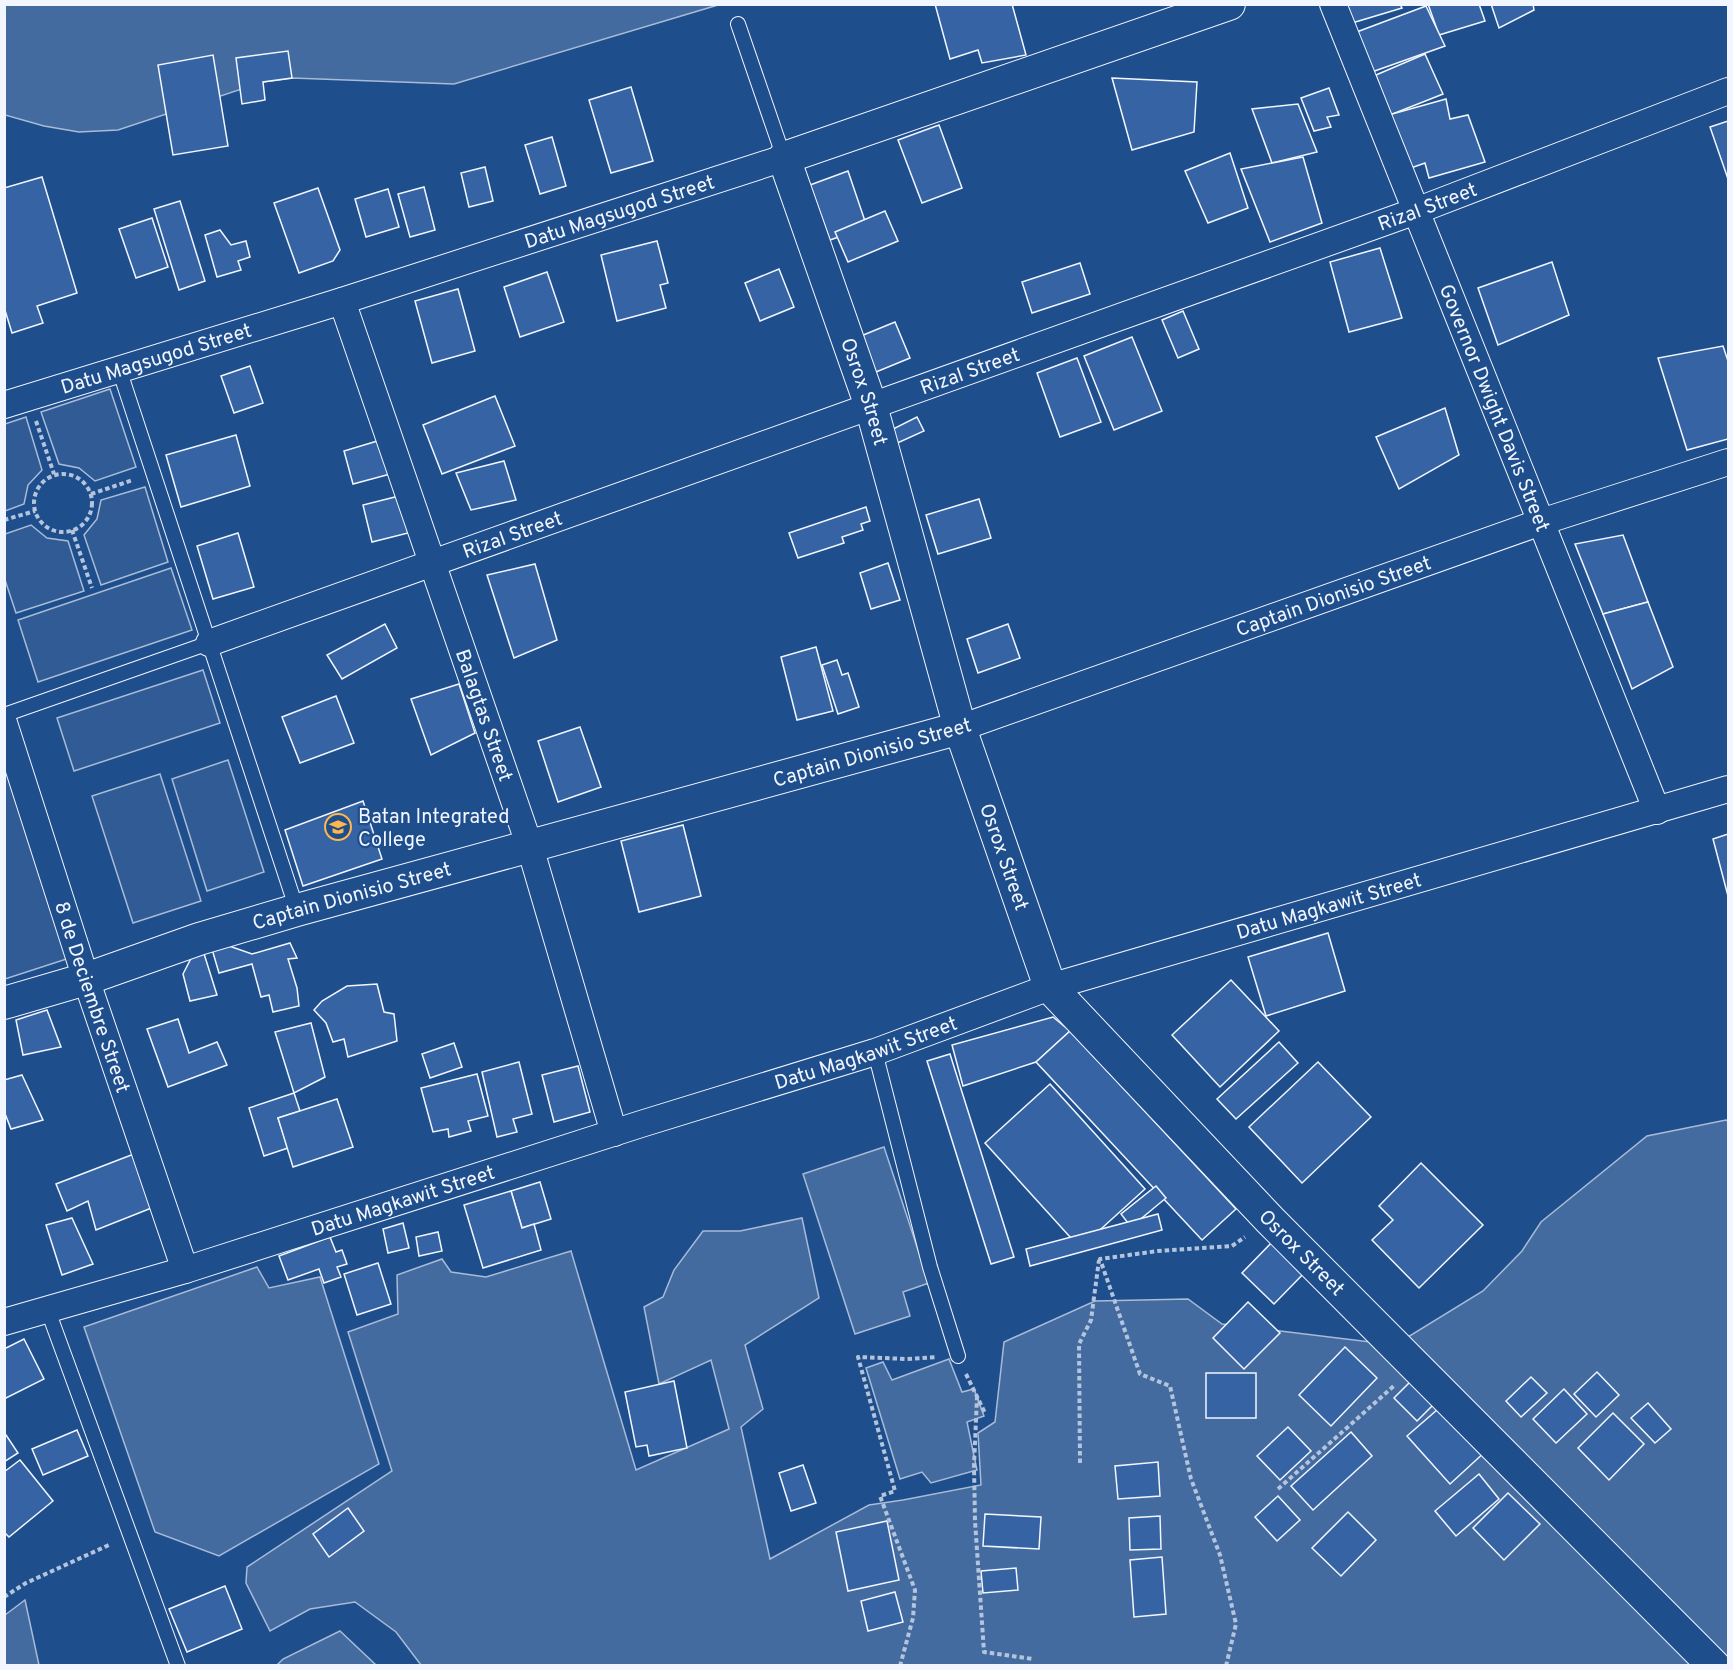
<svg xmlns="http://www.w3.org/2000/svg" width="1733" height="1670" font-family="Overpass,sans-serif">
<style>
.built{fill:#305b95;stroke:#a8bbd7;stroke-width:1.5}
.water{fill:#446ba0;stroke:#a8bbd7;stroke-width:1.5}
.building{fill:#3563a3;stroke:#f2f6ff;stroke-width:1.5}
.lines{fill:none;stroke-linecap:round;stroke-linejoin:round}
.service-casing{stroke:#f2f6ff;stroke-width:16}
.minor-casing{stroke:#f2f6ff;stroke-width:28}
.tertiary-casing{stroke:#f2f6ff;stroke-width:34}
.path{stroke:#b3c4dc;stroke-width:4;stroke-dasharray:4.5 3;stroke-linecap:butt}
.service{stroke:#1f4e8c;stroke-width:14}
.minor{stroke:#1f4e8c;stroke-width:26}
.tertiary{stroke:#1f4e8c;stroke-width:32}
.labels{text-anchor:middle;stroke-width:4.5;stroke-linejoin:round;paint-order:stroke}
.street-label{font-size:20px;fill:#f2f6ff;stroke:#1f4e8c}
.poi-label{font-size:20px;fill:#f2f6ff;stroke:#1f4e8c;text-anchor:start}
</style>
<rect width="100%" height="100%" fill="#1f4e8c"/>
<g class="built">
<path d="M110 389 136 467 95 481 79 468 59 464 41 412Z"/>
<path d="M26 417 42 470 28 485 24 504 5 511V424Z"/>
<path d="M145 487 168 562 101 585 84 535 97 519 101 500Z"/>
<path d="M31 525 47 538 68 541 84 591 16 613 5 580V534Z"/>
<path d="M171 568 192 630 38 682 18 620Z"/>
<path d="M203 670 220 723 74 771 57 718Z"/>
<path d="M228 760 264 872 207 891 172 779Z"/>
<path d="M26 766 85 953 5 979 4 773Z"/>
<path d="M160 774 201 901 133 923 92 796Z"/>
</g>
<g class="water">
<path d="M4 5H718L454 84 292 78 263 82 118 130 79 132 44 126 5 115Z"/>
<path d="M1726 1120 1728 1121V1665H421L396 1632 355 1602 310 1609 270 1631 246 1583 247 1567 392 1471 348 1332 398 1314 397 1275 442 1259 451 1272 486 1277 571 1251 636 1470 729 1429 711 1360 659 1384 644 1307 663 1297 674 1270 703 1231H740L802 1218 819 1298 745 1345 763 1409 741 1427 770 1559 869 1505 903 1500 981 1485 978 1433 995 1422 1004 1342 1095 1301 1188 1299 1222 1324 1395 1345 1483 1291 1522 1251 1541 1222 1647 1136Z"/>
<path d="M884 1147 929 1283 903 1292 910 1316 855 1334 803 1174Z"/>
<path d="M257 1267 269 1288 320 1277 379 1464 219 1556 155 1532 84 1327Z"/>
<path d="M949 1359 962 1392 974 1389 984 1416 967 1422 977 1470 931 1483 922 1472 900 1479 866 1368 883 1362 892 1380Z"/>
<path d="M25 1600 39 1665H5V1615Z"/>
<path d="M340 1631 376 1665H277L283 1659Z"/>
</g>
<g class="building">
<path d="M935 4H1012L1026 55 982 63 978 50 950 59Z"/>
<path d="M1344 4H1400L1402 8 1352 23Z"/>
<path d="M1428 4H1479L1485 21 1439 35Z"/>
<path d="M1491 4H1533L1534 10 1499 28Z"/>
<path d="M1426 6 1445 46 1369 73 1354 33Z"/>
<path d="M288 51 292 78 263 82 265 100 242 104 236 58Z"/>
<path d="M1425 54 1443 94 1390 115 1376 75Z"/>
<path d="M213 55 228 146 173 155 158 65Z"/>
<path d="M1112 78 1197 82 1194 132 1132 150Z"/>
<path d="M631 87 653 161 611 173 589 100Z"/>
<path d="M1329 88 1339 115 1327 117 1331 127 1314 131 1301 98Z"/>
<path d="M1446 99 1450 119 1468 115 1485 162 1429 178 1425 163 1408 169 1385 116Z"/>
<path d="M1298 104 1317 152 1272 163 1252 109Z"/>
<path d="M1728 121V179L1710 127Z"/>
<path d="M939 125 962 188 922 203 898 140Z"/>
<path d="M552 137 566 186 540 194 525 145Z"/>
<path d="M1230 153 1248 208 1208 223 1185 171Z"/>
<path d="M1303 157 1322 223 1270 242 1241 169Z"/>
<path d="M485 167 493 201 469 207 461 173Z"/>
<path d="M848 171 867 227 830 240 810 185Z"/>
<path d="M42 177 77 293 37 306 43 323 12 333 4 307V188Z"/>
<path d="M424 187 435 230 410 237 398 194Z"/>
<path d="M318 188 340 250 333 261 299 273 274 203Z"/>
<path d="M388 189 399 227 366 237 355 199Z"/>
<path d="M180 201 205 281 179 290 154 209Z"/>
<path d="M885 211 898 241 848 262 835 232Z"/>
<path d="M152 218 168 267 136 278 119 229Z"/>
<path d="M220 230 231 245 246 241 250 257 238 261 241 270 217 277 205 235Z"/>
<path d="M657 241 668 283 660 285 666 308 617 321 601 255Z"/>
<path d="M1380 248 1402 318 1349 332 1330 262Z"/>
<path d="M1552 262 1569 315 1498 345 1478 288Z"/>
<path d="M1080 263 1090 294 1032 313 1022 282Z"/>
<path d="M779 269 794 307 760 321 745 283Z"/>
<path d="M547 272 564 322 520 337 504 287Z"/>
<path d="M458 289 475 351 432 363 415 301Z"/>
<path d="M1183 311 1199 349 1178 358 1162 320Z"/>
<path d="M895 322 910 358 876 372 861 336Z"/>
<path d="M1132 337 1162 411 1114 430 1084 356Z"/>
<path d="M1723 346 1728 361V439L1687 450 1658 358Z"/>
<path d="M1077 358 1101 422 1060 437 1037 373Z"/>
<path d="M250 366 263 403 234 413 221 376Z"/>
<path d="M495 396 515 446 442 474 423 425Z"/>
<path d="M1445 408 1459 455 1399 489 1376 437Z"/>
<path d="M917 417 924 431 893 445 887 432Z"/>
<path d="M236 435 250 486 181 507 166 455Z"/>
<path d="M384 439 394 473 353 484 344 451Z"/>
<path d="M504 461 516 500 471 510 456 473Z"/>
<path d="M399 496 408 533 372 542 363 505Z"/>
<path d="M979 499 991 538 938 554 926 515Z"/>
<path d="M866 507 870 521 861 524 863 530 842 537 844 543 798 558 789 533Z"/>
<path d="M238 533 254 587 213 599 197 546Z"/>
<path d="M1623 535 1648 602 1603 614 1575 544Z"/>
<path d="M888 563 900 600 871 609 860 573Z"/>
<path d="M535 564 557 640 514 658 487 575Z"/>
<path d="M1648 602 1673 667 1632 689 1603 614Z"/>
<path d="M385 624 397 648 342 679 327 655Z"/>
<path d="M1008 624 1020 658 978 673 967 639Z"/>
<path d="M816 647 833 711 797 720 781 657Z"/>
<path d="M837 660 842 675 848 673 859 707 838 714 822 665Z"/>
<path d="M459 684 475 733 431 755 411 699Z"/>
<path d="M336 696 354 743 300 763 282 717Z"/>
<path d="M580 727 601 787 558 802 538 741Z"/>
<path d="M363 801 382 859 303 886 285 830Z"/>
<path d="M683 825 701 896 639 912 621 841Z"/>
<path d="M1728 834V896L1713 839Z"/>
<path d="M1328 933 1345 991 1266 1016 1248 957Z"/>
<path d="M209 939 252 954 290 943 297 958 288 959 297 988 299 1006 273 1012 269 995 261 997 252 964 219 973Z"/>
<path d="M200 941 217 995 190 1001 183 974Z"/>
<path d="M1231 980 1279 1031 1220 1087 1172 1035Z"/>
<path d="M377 984 384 1012 394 1014 397 1041 348 1057 344 1039 333 1042 326 1023 314 1010 322 1001 347 986Z"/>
<path d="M47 1010 61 1047 23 1055 16 1020Z"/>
<path d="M1053 1017 1070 1031 1036 1062 963 1086 952 1045Z"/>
<path d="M178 1019 189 1053 217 1042 227 1065 168 1087 147 1029Z"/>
<path d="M311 1023 325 1077 294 1093 275 1032Z"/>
<path d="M1070 1031 1236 1209 1202 1240 1036 1062Z"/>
<path d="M1279 1042 1298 1063 1236 1119 1217 1099Z"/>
<path d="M454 1043 462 1067 430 1078 422 1054Z"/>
<path d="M950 1054 1014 1257 991 1264 927 1061Z"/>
<path d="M519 1062 532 1114 513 1119 517 1132 497 1137 482 1072Z"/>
<path d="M1318 1062 1371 1117 1302 1183 1249 1127Z"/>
<path d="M578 1066 590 1112 554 1122 542 1075Z"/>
<path d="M477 1074 488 1116 468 1121 471 1131 449 1137 448 1129 433 1132 421 1088Z"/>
<path d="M22 1075 43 1120 11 1129 4 1111V1080Z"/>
<path d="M1050 1084 1145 1189 1080 1248 985 1143Z"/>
<path d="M294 1093 300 1111 278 1118 288 1148 264 1156 249 1108Z"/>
<path d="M337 1099 353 1147 293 1167 278 1118Z"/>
<path d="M139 1152 154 1207 96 1230 88 1201 67 1211 56 1184Z"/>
<path d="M1421 1163 1483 1225 1419 1288 1372 1240 1393 1220 1379 1206Z"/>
<path d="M540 1182 551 1219 522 1228 511 1191Z"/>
<path d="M1156 1186 1166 1198 1131 1227 1121 1214Z"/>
<path d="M511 1191 522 1228 534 1224 541 1250 483 1268 464 1205Z"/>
<path d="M1158 1214 1162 1230 1030 1266 1026 1249Z"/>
<path d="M72 1218 93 1264 62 1275 46 1225Z"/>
<path d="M403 1223 409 1248 388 1253 383 1229Z"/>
<path d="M438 1232 442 1251 419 1256 416 1237Z"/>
<path d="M330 1237 336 1252 342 1250 347 1264 337 1267 341 1277 324 1283 319 1269 288 1280 279 1256Z"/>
<path d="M1277 1237 1309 1268 1274 1304 1242 1273Z"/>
<path d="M378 1263 391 1304 357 1315 344 1274Z"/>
<path d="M1248 1302 1280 1333 1244 1369 1213 1338Z"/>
<path d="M24 1339 44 1379 4 1399V1349Z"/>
<path d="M1345 1347 1377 1378 1331 1426 1299 1395Z"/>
<path d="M1597 1372 1619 1395 1596 1417 1574 1394Z"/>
<rect x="1206" y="1373" width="50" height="45"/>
<path d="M1416 1376 1439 1399 1417 1421 1394 1398Z"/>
<path d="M1531 1377 1547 1393 1521 1417 1506 1401Z"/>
<path d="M674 1381 687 1448 649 1456 647 1445 636 1447 625 1392Z"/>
<path d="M1564 1389 1587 1414 1556 1443 1533 1419Z"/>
<path d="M1445 1403 1487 1450 1450 1484 1407 1436Z"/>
<path d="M1648 1403 1671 1429 1655 1443 1631 1418Z"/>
<path d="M1613 1413 1644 1444 1609 1480 1578 1448Z"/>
<path d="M1288 1427 1311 1451 1280 1480 1257 1456Z"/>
<path d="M77 1430 88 1456 43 1475 32 1449Z"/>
<path d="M4 1432 18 1453 4 1462Z"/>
<path d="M1351 1432 1372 1456 1313 1510 1291 1486Z"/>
<path d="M20 1460 53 1501 9 1537 4 1532V1472Z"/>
<path d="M1158 1462 1160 1496 1118 1499 1115 1466Z"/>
<path d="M803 1465 816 1503 791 1511 779 1473Z"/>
<path d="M1479 1474 1499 1499 1456 1536 1435 1511Z"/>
<path d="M1508 1493 1540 1524 1504 1560 1473 1528Z"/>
<path d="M1278 1496 1300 1520 1277 1541 1255 1517Z"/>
<path d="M348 1508 364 1531 329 1557 313 1534Z"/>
<path d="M1348 1512 1376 1540 1341 1576 1312 1548Z"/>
<path d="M985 1514 1041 1517 1039 1549 983 1546Z"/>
<path d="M1160 1516 1161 1549 1130 1550 1129 1518Z"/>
<path d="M887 1521 899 1580 848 1591 836 1532Z"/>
<path d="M1162 1557 1166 1614 1134 1617 1130 1560Z"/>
<path d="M1016 1568 1018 1590 983 1593 981 1571Z"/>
<path d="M225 1586 242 1629 187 1652 169 1609Z"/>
<path d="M895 1592 903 1622 868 1631 861 1601Z"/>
</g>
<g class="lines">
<defs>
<g id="service">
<path d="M738 24 784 158"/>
<path d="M119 369 297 910"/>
<path d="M4 715 209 643"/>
<path d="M875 1052 930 1267 958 1356"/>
<path d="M47 1308 178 1666"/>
</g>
<g id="minor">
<path id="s1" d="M1333 4 1657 811"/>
<path id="s2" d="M342 301 530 847 614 1133"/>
<path id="s3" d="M4 405 342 301 784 158"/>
<path id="s4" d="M209 643 1416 211 1728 91"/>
<path id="s5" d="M4 723 86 979 185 1270"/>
<path id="s6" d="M960 728 1541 522 1728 462"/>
<path id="s7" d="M4 1322 185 1270 641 1124 875 1052 1050 987 1728 789"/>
</g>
<g id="tertiary">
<path id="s8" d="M1229 4 784 158 871 406 960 728 1050 987 1270 1220 1714 1666"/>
<path id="s9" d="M4 1003 86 979 199 939 297 910 960 728"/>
</g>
</defs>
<use href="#service" class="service-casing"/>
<use href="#minor" class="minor-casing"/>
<use href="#tertiary" class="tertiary-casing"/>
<g class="path">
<path d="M36 421 54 474"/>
<circle cx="63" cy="503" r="29"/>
<path d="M91 494 133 480"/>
<path d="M4 520 35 511"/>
<path d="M72 530 92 588"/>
<path d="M966 1374 985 1413 977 1397 974 1466 975 1521 984 1652 1033 1659"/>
<path d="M1080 1463 1079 1344 1091 1320 1099 1260"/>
<path d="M1278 1489 1395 1385"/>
<path d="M4 1597 26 1583 111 1544"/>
<path d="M900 1666 913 1618 915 1590 880 1496 895 1491 858 1357 907 1359 937 1357"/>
<path d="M1226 1666 1236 1624 1220 1555 1191 1479 1170 1386 1140 1374 1100 1259 1158 1251 1232 1246 1245 1237"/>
</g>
<use href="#service" class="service"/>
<use href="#minor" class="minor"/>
<use href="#tertiary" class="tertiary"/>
</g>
<defs>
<symbol id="university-ring" viewBox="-11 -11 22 22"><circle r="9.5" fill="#1f4e8c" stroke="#ffb74d" stroke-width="1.5"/><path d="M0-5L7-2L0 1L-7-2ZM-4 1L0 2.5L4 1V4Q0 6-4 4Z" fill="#ffb74d"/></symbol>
</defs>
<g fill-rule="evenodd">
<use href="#university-ring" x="323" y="812" width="30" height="30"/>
</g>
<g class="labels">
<g class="street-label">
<text dy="7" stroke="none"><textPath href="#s4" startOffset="1294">Rizal Street</textPath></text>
<text dy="7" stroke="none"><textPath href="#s3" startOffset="645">Datu Magsugod Street</textPath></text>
<text dy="7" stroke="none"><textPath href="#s3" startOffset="159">Datu Magsugod Street</textPath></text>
<text dy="7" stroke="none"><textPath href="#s4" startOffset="808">Rizal Street</textPath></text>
<text dy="7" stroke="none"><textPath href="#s8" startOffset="718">Osrox Street</textPath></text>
<text dy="7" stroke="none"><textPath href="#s1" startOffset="435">Governor Dwight Davis Street</textPath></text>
<text dy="7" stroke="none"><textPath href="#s4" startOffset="322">Rizal Street</textPath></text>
<text dy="7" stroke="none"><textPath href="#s6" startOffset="396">Captain Dionisio Street</textPath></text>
<text dy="7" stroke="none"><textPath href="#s2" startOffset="438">Balagtas Street</textPath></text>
<text transform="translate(872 752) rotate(-16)" y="7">Captain Dionisio Street</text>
<text dy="7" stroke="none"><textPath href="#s8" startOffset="1204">Osrox Street</textPath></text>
<text dy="7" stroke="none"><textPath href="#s9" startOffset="364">Captain Dionisio Street</textPath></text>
<text dy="7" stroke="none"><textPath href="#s7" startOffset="1389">Datu Magkawit Street</textPath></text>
<text dy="7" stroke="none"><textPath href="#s5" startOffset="288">8 de Deciembre Street</textPath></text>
<text dy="7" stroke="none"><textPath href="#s7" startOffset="903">Datu Magkawit Street</textPath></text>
<text dy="7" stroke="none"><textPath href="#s7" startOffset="417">Datu Magkawit Street</textPath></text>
<text dy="7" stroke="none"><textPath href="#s8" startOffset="1708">Osrox Street</textPath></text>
</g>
<g class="poi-label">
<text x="358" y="823">Batan Integrated<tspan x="358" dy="23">College</tspan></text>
</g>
</g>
<rect width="1733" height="1670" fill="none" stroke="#f2f6ff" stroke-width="12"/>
</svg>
